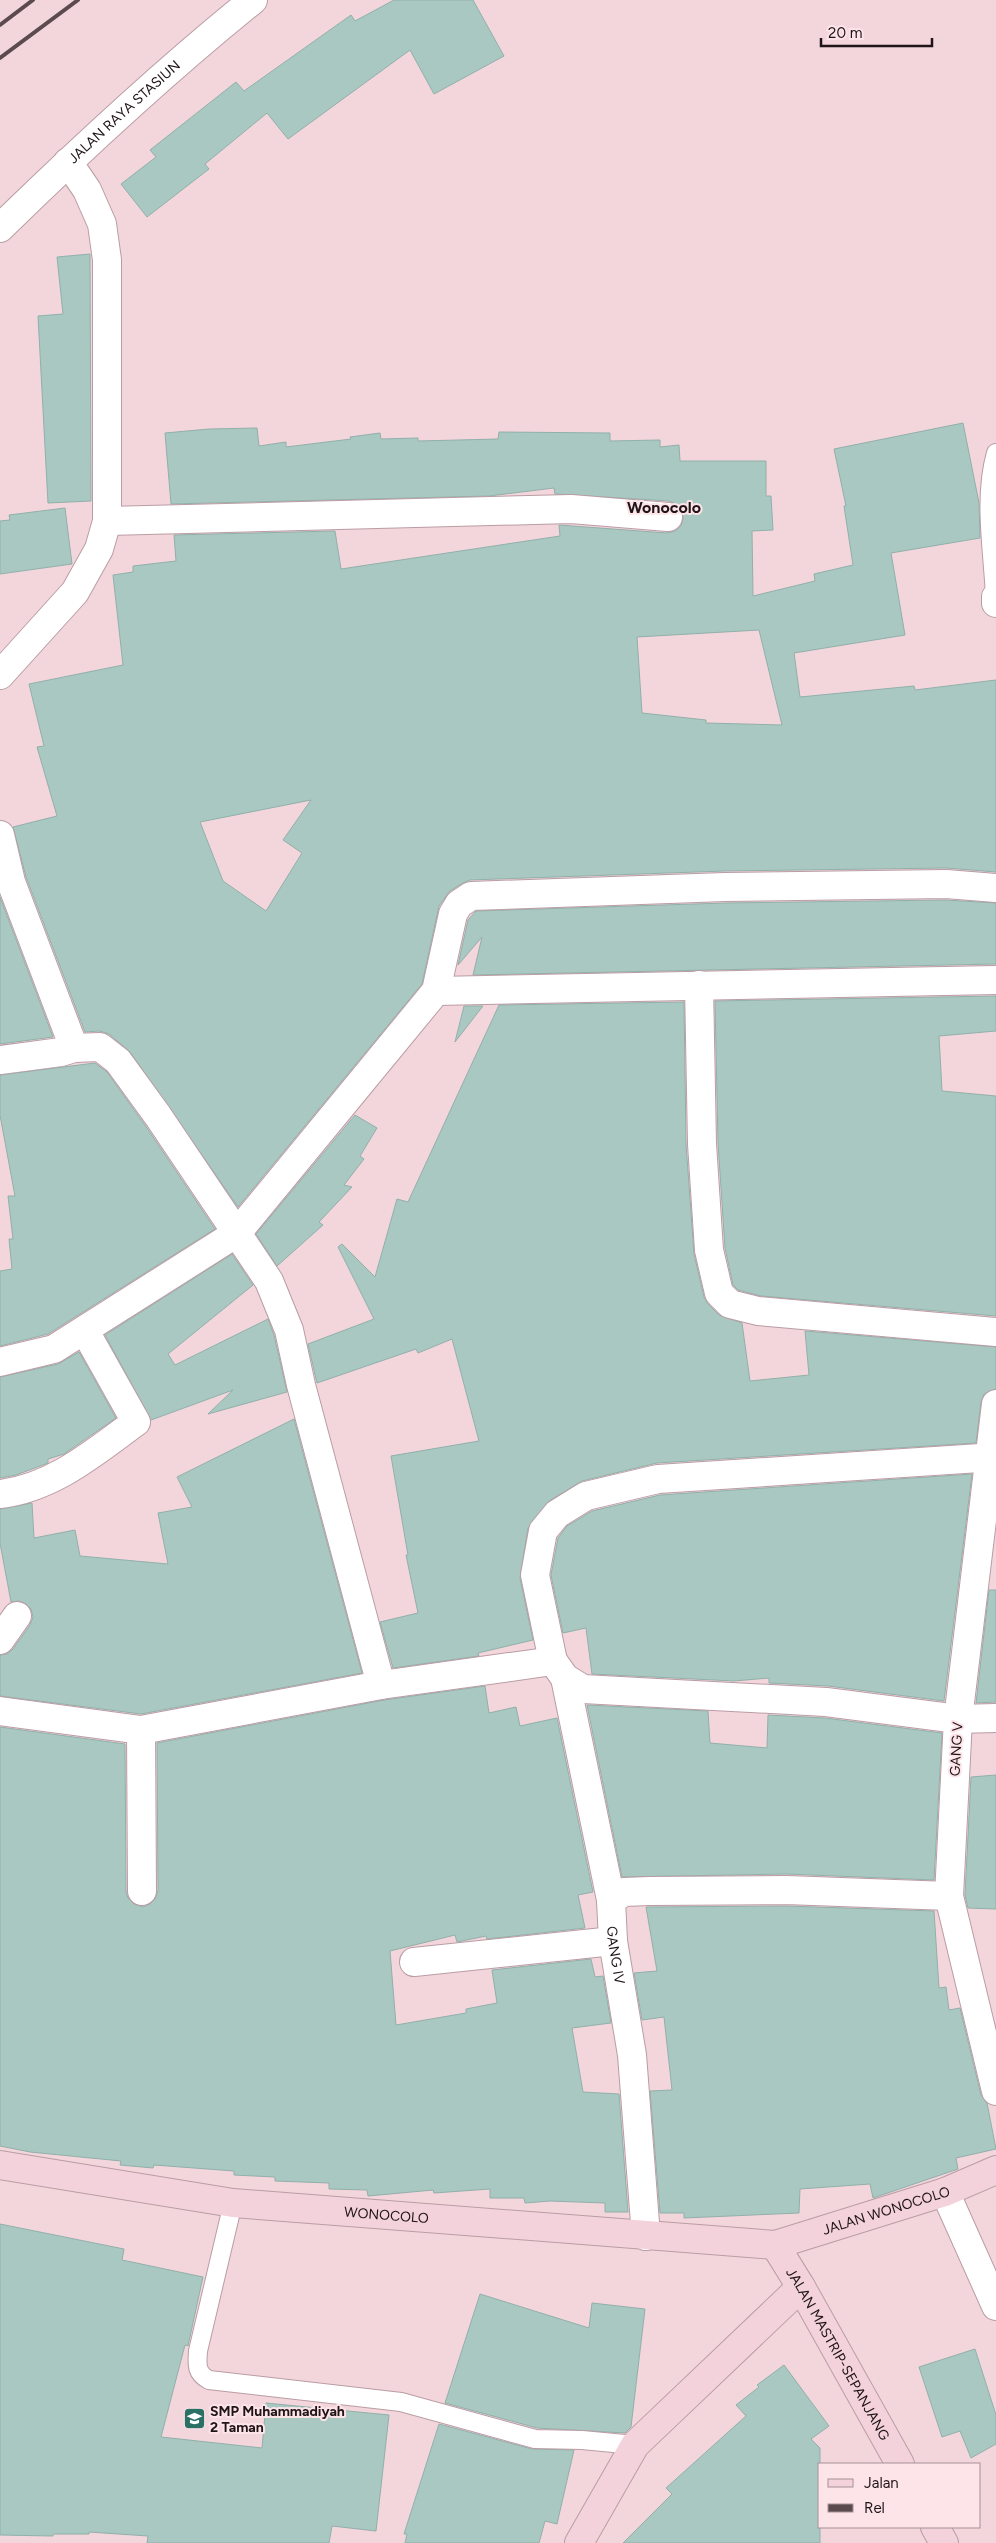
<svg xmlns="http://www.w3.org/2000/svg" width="996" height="2543" font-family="Figtree,sans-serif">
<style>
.building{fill:#a8c8c1;stroke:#91b0aa;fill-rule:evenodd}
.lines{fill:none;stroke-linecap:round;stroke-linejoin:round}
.lane-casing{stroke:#ba9da4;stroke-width:20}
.street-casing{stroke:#ba9da4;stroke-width:30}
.secondary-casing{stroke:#ba9da4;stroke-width:30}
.lane{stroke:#fff;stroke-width:18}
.street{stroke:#fff;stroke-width:28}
.secondary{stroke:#f3d2dc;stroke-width:28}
.rail{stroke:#5b4b4f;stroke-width:4}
.labels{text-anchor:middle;stroke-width:4;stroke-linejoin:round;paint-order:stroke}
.street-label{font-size:14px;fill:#1f1417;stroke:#fde4e9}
.poi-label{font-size:14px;font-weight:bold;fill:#1f1417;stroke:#fde4e9;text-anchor:start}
.quarter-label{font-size:16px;font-weight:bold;fill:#1f1417;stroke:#fde4e9}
</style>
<rect width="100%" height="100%" fill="#f3d5dc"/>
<g class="building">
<path d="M394 0H473L504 56 434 94 410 50 288 139 267 113 205 164 209 169 147 217 121 184 156 157 150 150 236 82 244 91 351 15 355 21Z"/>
<path d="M90 254 91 501 48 503 38 316 63 314 57 257Z"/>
<path d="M963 423 979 503 980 538 891 553 905 635 794 653 800 697 914 686 915 690 996 680V872L946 868 725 871 470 880 463 883 450 891 439 906 422 984 238 1207 130 1052 109 1034 99 1031 85 1032 26 877 13 827 57 816 37 747 44 746 29 684 123 665 113 575 133 572V566L176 561 174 535 335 531 341 569 560 536 559 525 667 533 675 531 681 526 683 519 682 510 676 504 669 501 555 494 554 488 489 496 171 504 165 433 209 429 257 428 259 446 286 442V447L351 439 350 437 380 433 381 439 418 438V441L498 439 499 432 610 433V441L660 440V447L679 445 680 461H766V496H771L773 530 752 531 753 596 815 581 814 574 853 565 844 506H846L834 449ZM759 630 782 725 706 723V720L642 713 637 637ZM311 800 283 840 302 853 266 911 223 881 200 822Z"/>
<path d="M65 508 72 564 0 574V521L10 520 9 515Z"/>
<path d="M0 897 53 1037 0 1044Z"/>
<path d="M945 900 996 903V964L473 975 482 937 458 965 468 920 476 911 725 903Z"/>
<path d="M996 996V1031L939 1036 942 1091 996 1096V1316L761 1296 738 1290 733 1285 725 1248 718 1143 715 1001Z"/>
<path d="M684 1002 686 1144 694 1254 704 1297 708 1304 719 1315 742 1323 750 1381 809 1375 805 1331 996 1347V1389L984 1394 981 1402 976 1443 657 1463 582 1481 549 1501 528 1528 520 1578 533 1640 478 1653 479 1656 393 1668 380 1622 418 1613 406 1555H408L391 1456 479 1441 452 1339 418 1353 416 1349 317 1383 308 1344 374 1319 338 1247 342 1244 375 1277 397 1199 408 1202 499 1005Z"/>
<path d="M464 1006H483L455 1042Z"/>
<path d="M95 1063 107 1072 145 1125 215 1229 48 1334 0 1346V1271L12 1269 9 1239H13L8 1196H15L0 1115V1075Z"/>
<path d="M355 1115 377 1128 360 1156 364 1159 344 1185 352 1187 319 1222 323 1225 277 1266 256 1234Z"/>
<path d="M232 1254 253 1285 168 1354 175 1365 268 1319 274 1335 287 1392 208 1414 233 1390 151 1420 105 1335Z"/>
<path d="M79 1352 116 1418 64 1454 48 1459V1463L16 1475 0 1478V1377L58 1364Z"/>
<path d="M294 1419 362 1673 141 1714 0 1696V1655L7 1654 13 1649 30 1625 33 1617 31 1609 26 1604 19 1601 11 1602 0 1543V1509L32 1503 34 1538 75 1530 80 1556 168 1564 158 1513 192 1507 177 1477Z"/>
<path d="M972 1474 944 1701 828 1686 769 1683V1678L734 1681 592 1674 586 1628 563 1633 551 1575 558 1538 567 1526 592 1511 660 1495Z"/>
<path d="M989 1590H996V1702L976 1703Z"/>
<path d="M485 1686 489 1713 516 1707 520 1726 557 1718 593 1892 578 1895 585 1928 487 1939 486 1936 457 1942 455 1935 390 1951 396 2025 466 2013V2009L497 2003 492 1970 591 1959 595 1977 603 1976 611 2023 572 2028 583 2092 619 2094 628 2212H605V2203L550 2201 525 2203 524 2198H490V2189L434 2193 433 2190 368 2196 367 2190 329 2189V2183L275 2181V2177L234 2175V2171L154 2165 153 2168 120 2165 121 2161 30 2152 0 2146V1727L125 1744 126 1891 128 1898 134 1904 143 1907 150 1904 155 1899 158 1891 157 1743 384 1700Z"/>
<path d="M587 1705 708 1711 710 1743 767 1748 768 1715 825 1718 942 1733 934 1880 786 1874 622 1877Z"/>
<path d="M996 1775V1909L968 1908 965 1895 971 1777Z"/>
<path d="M786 1906 934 1911 939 1988 946 1987 949 2010 960 2008 981 2095 987 2103 996 2149 956 2158 958 2169 873 2198 870 2184 800 2189 799 2213 684 2218V2213H660L650 2091 672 2090 664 2017 642 2020 634 1973 657 1971 646 1907Z"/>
<path d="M0 2224 124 2249 122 2260 203 2277 188 2346 185 2345 161 2437 262 2448 266 2403 389 2415 376 2531 332 2526 329 2543H147L148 2536 89 2532V2534H53V2536L0 2535Z"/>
<path d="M480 2294 589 2328 592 2303 645 2309 631 2427 625 2433 537 2428 445 2403Z"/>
<path d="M975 2349 996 2415V2444L971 2458 960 2431 942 2437 919 2367Z"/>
<path d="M784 2365 829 2426 811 2439 820 2448V2543H623L672 2494 666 2488 746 2416 736 2405 759 2387 757 2385Z"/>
<path d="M439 2424 532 2449 574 2450 557 2524 545 2521 539 2543H405L407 2534H404Z"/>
</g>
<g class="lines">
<defs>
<g id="lane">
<path d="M995 597C993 551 983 498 996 453"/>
<path d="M233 2203 198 2351C197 2365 196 2373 209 2380L401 2402 535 2439 582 2440 635 2445"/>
</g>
<g id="street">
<path d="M68 162 87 190 102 224 107 260V521"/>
<path id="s1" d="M0 228C81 149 165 71 253 0"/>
<path d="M996 597V603"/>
<path d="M0 675 75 592 99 549 107 521 571 509 668 517"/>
<path d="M0 835 11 882 74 1048 100 1047 118 1061 158 1116 269 1281 289 1330 301 1385 381 1685"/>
<path d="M699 985 702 1144 709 1250 719 1293 730 1304 758 1311 996 1332"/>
<path d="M436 991 996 980"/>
<path d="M0 1060 61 1052 74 1048"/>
<path d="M0 1362 54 1349 237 1233 436 991 453 914 459 904 471 896 725 887 946 884 996 888"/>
<path d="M996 1404 958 1719 949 1896 996 2091"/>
<path d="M0 1494C53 1488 95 1452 136 1422L85 1331"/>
<path d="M0 1640 17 1616"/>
<path d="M553 1661 535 1575 543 1531 557 1514 586 1496 658 1479 996 1457"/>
<path id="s2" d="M565 1678 611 1900 613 1941 632 2055 646 2236"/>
<path d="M0 1711 141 1730 381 1685 553 1661 565 1678 583 1689 826 1702 958 1719 996 1718"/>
<path d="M141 1730 142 1891"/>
<path d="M611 1900 624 1892 649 1891 786 1890 949 1896"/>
<path d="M414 1962 613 1941"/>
<path d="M945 2192 996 2306"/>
</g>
<g id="secondary">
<path id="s3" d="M0 2165 233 2203 775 2245 945 2192 996 2170"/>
<path id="s4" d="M775 2245 801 2287 900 2464"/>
<path d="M935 2527 944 2543"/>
<path d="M579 2543 635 2445 801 2287"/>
</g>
</defs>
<use href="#lane" class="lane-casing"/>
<use href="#street" class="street-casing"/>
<use href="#secondary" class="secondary-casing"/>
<use href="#lane" class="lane"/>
<use href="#street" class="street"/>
<use href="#secondary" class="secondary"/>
<g class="rail">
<path d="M0 25 33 0"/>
<path d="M0 58 78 0"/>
</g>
</g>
<defs>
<symbol id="school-square" viewBox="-11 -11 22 22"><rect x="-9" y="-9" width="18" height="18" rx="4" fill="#2a7065" stroke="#fde4e9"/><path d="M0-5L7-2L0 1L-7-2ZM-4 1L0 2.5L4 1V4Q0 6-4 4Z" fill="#fff"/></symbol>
</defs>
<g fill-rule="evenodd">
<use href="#school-square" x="182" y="2406" width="25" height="25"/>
</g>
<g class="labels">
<g class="street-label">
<text dy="5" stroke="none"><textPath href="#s1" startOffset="170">JALAN RAYA STASIUN</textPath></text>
<text transform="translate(956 1749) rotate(-87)" y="5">GANG V</text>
<text dy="5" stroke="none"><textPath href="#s2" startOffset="282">GANG IV</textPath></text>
<text dy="5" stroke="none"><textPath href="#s3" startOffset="896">JALAN WONOCOLO</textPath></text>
<text dy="5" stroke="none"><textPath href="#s3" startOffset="390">WONOCOLO</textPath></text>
<text dy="5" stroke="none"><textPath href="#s4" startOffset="126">JALAN MASTRIP-SEPANJANG</textPath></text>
</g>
<g class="poi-label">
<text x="210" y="2416">SMP Muhammadiyah<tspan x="210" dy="16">2 Taman</tspan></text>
</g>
<g class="quarter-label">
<text x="664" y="513">Wonocolo</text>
</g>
</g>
<rect x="818" y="2463" width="162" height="65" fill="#fde4e9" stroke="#a49195"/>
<rect x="828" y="2479" width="25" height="8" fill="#f3d2dc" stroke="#a49195"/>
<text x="864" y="2488" font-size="15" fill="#1f1417">Jalan</text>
<rect x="828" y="2504" width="25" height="8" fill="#5b4b4f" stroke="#a49195"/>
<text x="864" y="2513" font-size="15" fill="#1f1417">Rel</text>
<path d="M821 38v8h111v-8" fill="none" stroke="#1f1417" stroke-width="2.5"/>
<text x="828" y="38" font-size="15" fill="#1f1417" stroke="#fde4e9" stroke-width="4" paint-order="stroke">20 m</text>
</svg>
